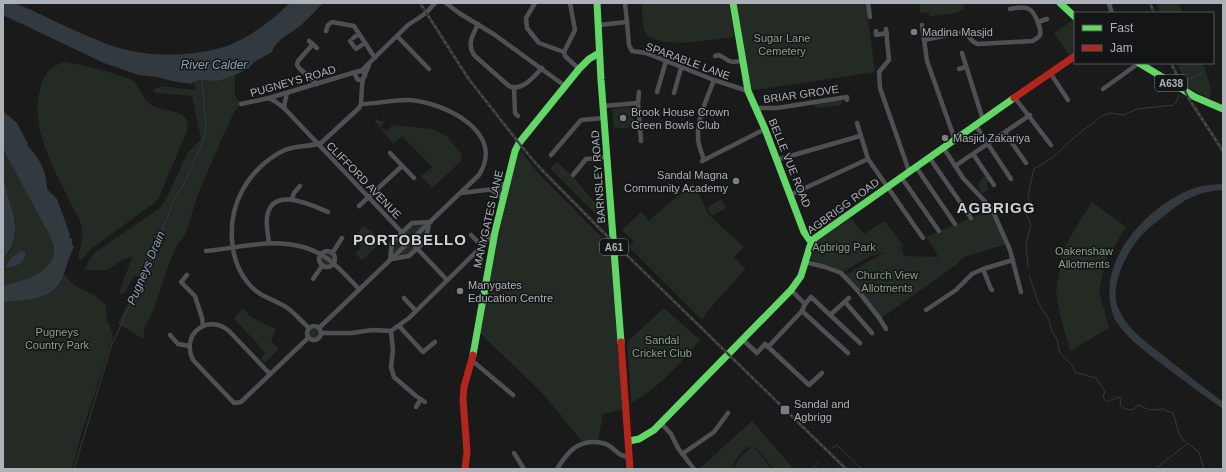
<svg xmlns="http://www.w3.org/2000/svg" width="1226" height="472" font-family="Arial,sans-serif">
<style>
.green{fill:#242a24;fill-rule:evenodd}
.water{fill:#333a3f}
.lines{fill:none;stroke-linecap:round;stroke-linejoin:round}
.stream{stroke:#333a3f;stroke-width:1}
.street{stroke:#4f5053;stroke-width:4.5}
.fast{stroke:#63d668;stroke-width:7}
.jam{stroke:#b3261e;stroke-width:7}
.rail-casing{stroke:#4b4b4e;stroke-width:2.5}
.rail{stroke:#141516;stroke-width:1;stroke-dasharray:3;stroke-linecap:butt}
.poi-dot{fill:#7a7d81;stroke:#141516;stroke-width:1.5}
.labels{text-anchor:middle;stroke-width:3;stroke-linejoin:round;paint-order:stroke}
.shield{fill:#141516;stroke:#7f8388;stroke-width:1}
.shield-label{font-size:10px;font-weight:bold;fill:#adb2b9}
.poi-label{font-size:11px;fill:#adb2b9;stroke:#141516;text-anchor:start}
.park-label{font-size:11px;fill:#87a287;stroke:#141516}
.street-label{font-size:11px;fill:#adb2b9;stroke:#141516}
.water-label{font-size:12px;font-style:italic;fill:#89a1b0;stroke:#141516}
.district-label{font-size:15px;font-weight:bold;letter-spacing:1px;fill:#ced1d6;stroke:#141516}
</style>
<rect width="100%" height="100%" fill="#1a1a1a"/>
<g class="green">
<path d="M642 3H729L734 37C715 39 658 50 646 34 642 29 642 10 642 3Z"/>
<path d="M733 3H866L875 72 748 91Z"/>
<path d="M919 3H963L964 8 962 10 956 13 929 16V12L920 13Z"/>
<path d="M1157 3H1178L1183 13H1160Z"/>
<path d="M1073 20 1075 22V50L1069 55 1054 33Z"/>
<path d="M65 62C75 63 128 76 133 81 141 88 142 99 152 105 161 111 173 110 181 114 183 116 186 119 188 121L187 131 159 197 154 203 91 249 81 260 78 258C79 251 84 234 82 228 81 220 75 212 72 206 56 172 29 128 40 90 44 74 49 67 65 62Z"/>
<path d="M1177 63H1203L1211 88 1210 99 1187 87Z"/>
<path d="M235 75V96L241 104 234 112 212 161 197 197 187 230 183 238 178 243 168 266 153 311 145 326 144 332V339L118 324 140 278 135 275 123 295 119 293 132 257 124 259 107 270H84L91 257 97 251 160 208 165 201 188 152 201 139 192 96 156 93 153 90 162 86 195 90 194 82 198 80 218 81Z"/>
<path d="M841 100 842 105 820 108 814 106V104Z"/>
<path d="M632 107 634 127 614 129 612 109Z"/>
<path d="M376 119 384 122 381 128 388 131 392 125 432 129 449 137 448 139 461 153V161L432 188 421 176 432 167 402 136 393 144 374 120Z"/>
<path d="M517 146 538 173 614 250 626 409 603 414 598 442H583L580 439 543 394 477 330 503 202 494 191 506 184Z"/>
<path d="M3 149 50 236C52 241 55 247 54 254 50 274 20 282 3 285V257L10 252 16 232V221L6 191 7 184 3 179Z"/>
<path d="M557 162 572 176 596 204 605 200V213L600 218 550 168Z"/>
<path d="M983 177H986L989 182 986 184 989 189 982 194C978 188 978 182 983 177Z"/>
<path d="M693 182 709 215 744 247 734 257 745 269 707 312 702 320 629 247 634 242 622 230 641 212 649 221Z"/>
<path d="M721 199 726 208 712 216 707 208Z"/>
<path d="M1092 202 1126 227 1106 260 1099 292 1109 328 1070 351 1060 315 1056 293 1062 251 1076 227Z"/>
<path d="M992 209 1008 244 964 257 956 265 880 319 841 273 825 267 811 259 810 252C815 243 822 236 831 230 837 226 843 225 847 219H852L864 234 884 221 904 246 901 247 904 256 938 257 935 250 926 237ZM885 252 847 274 842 273 868 257Z"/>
<path d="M431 222 426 240 409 256 392 259V242L412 223Z"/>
<path d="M364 226 376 235 381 242 362 260 355 254 362 246 352 238Z"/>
<circle cx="327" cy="259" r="8"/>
<path d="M57 268 74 285 94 295 106 305 107 322 110 325 113 338 81 435 72 469H3V297Z"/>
<path d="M664 308 700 340C680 364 659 388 631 403L627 342Z"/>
<path d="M243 309C251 319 265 324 276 329L271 341 279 349 265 363 261 359 265 353 234 318Z"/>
<circle cx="314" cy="333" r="7"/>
<path d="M752 421 794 469H774L756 448C746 441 735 461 732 469H699Z"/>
<path d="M751 447H754L772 469H733L740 457Z"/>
</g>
<g class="water">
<path d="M3 3H15C46 16 75 32 107 44 144 58 189 58 227 46 251 37 272 20 290 3H323C314 12 304 24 293 31 286 35 274 43 272 52L254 62 249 68 235 75 218 81 199 80 190 84 186 83 172 81 157 77 139 75 104 63 3 15Z"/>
<path d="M3 111 17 123 28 144 27 145C39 157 47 172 47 189L57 199 69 232 70 238 72 239V244L74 247C68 258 66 271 60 282 50 301 21 300 3 302V285C20 282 50 274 54 254 55 247 52 241 50 236L3 149Z"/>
<path d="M3 179C8 186 5 189 8 197 13 214 19 223 13 242 11 248 9 252 4 257H3Z"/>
<path d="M1223 184V190C1187 192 1175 208 1149 228 1138 237 1130 250 1124 262 1117 278 1111 296 1120 312 1129 331 1149 344 1165 357 1184 372 1203 387 1223 402V409C1204 396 1186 382 1167 368 1149 354 1128 340 1116 321 1112 315 1111 307 1110 300 1104 254 1148 208 1187 191 1199 185 1211 185 1223 184Z"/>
<path d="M21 251 26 252C22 267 19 264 6 268L5 267 11 258Z"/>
</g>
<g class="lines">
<g class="stream">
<path d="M1189 79 1203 72"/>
<path d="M1028 267 1026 243 1031 224 1025 212 1031 205 1028 195 1034 169 1052 158 1076 136 1102 116 1110 113 1124 115 1137 109 1173 105 1177 101 1179 95"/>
<path d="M1029 275 1038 302 1049 320 1052 332 1057 339 1059 350 1061 354 1072 365 1075 372 1096 378 1105 391 1103 398 1107 402 1119 397 1121 398 1120 405C1122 408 1128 410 1132 410L1139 405C1149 411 1152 410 1164 409L1166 411 1172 412 1174 416 1179 433 1183 440 1199 452 1204 469"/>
<path d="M833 448 837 445 862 469"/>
<path d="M74 469 111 347 153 254 176 195 184 184 205 137 206 126 202 80"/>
<path d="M812 469 819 462"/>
<path d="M1155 469 1187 444"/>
</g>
<g class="street">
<path d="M446 3 459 13 495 35 565 86"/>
<path d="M535 3 526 18 527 28 539 43 564 52 565 56 579 69"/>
<path d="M625 3 627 22"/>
<path d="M868 3 870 17"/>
<path d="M1111 3 1109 4 1112 13"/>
<path d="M1038 22 1047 19"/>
<path d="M478 24C473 35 466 45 475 56L509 86C521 92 534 77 542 68"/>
<path d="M599 25 627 22 629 45 632 51 646 53 714 80 748 91"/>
<path d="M922 25 927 61 955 140"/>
<path d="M886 29 889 60 879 72 880 88 909 171"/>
<path d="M326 31 328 25 332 22 354 26 375 58"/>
<path d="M876 31V35L887 33"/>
<path d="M397 36 429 69"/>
<path d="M353 38 359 34"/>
<path d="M924 40 963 32C970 35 970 42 978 44L1033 41C1035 39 1039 38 1040 35 1042 29 1034 11 1029 9 1023 6 1016 8 1010 9"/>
<path d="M309 41 317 48"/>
<path d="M350 41 356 49 365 43"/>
<path d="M313 44 298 61 297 65 299 68 317 84"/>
<path d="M564 52 575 30 570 3"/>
<path d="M962 53 983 120"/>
<path d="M715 56 719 55C731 61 726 63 743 61"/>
<path d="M959 69 966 67"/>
<path d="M361 71 408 25 426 13 435 3"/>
<path d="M1051 74 1068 100"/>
<path d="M365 76 364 73 361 71H359L355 74 357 79 359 80 363 79 369 65"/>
<path d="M514 88 515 113 518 116"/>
<path d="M1103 89 1139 63"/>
<path d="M639 92 638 103 641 141"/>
<path d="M657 92 666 61"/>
<path d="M287 93 284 106 285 109 447 280"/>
<path d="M674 93 681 68"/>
<path d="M269 98 276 102 284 108"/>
<path d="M1015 98 1051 145"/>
<path d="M241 104 269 98 359 71"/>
<path d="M361 104 362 86 363 79"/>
<path d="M603 106 638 103"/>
<path d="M756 108H777L847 97V100"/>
<path d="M857 123 868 159 923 238"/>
<path d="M976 126 1011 179"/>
<path d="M1005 133 1026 163"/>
<path d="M943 147 963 178 992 209 1010 250 1021 292"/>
<path d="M390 153 414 178"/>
<path d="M973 154 994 185"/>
<path d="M551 155 581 120 604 118"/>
<path d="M929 157 971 218"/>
<path d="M704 160C702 153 698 145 698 138 697 118 707 99 714 80"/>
<path d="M776 160 860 136"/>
<path d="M702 161 765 129"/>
<path d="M955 166 1030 115"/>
<path d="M916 167 955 224"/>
<path d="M573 175 586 159 607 157"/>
<path d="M901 177 939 231"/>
<path d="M491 190 500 195 503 200"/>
<path d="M461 193 494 189 508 182"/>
<path d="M790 195 868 159"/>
<path d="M292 199 294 193 300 186"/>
<path d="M359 206 402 166"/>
<path d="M471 235 482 246"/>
<path d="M269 243C268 235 266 225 267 217 272 185 311 205 328 212"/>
<circle cx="327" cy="259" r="8"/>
<path d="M206 251C247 247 291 232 328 259 340 268 349 279 359 289"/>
<path d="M333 252 342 238"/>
<path d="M392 259 409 256 426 240 429 223"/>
<path d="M390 260 392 242 412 223 431 222"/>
<path d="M805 262 825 267 841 273 859 292 880 319 886 329"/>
<path d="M983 269 991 289 992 290"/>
<path d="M187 275 181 282 195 296 202 318 203 326"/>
<path d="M313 279 322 266"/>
<path d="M791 290 805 304 811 297 860 343"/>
<path d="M404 298 416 311"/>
<path d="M845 302 872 333"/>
<path d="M926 310 956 290 972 274 983 269 1013 260"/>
<path d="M802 311 848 353"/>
<path d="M830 315 849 298"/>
<circle cx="314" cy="333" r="7"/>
<path d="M399 326 423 352 435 342"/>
<path d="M309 328C301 321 295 313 286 307 273 299 258 296 248 283 228 259 227 219 242 191 251 174 267 158 285 150 297 145 309 147 321 143L359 108 361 104C378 104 394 99 410 100 445 103 506 132 479 175L319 328"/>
<path d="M391 331 409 318 482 246 494 233"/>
<path d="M391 331 393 350 391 367 394 377 416 396 425 402"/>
<path d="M321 333H352L372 330 391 331"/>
<path d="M170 335 178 344 189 346"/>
<path d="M742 339 757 353 765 344 809 385 822 373"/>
<path d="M768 347 802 311 805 304"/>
<path d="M472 362 475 363 513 395"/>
<path d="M270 374 229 331C208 313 180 334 193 360L234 403 241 402 308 338"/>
<path d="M416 407 421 399"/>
<path d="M661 423 671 434 678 448 694 469"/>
<path d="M514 453 524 469"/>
<path d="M682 454 714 432 728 413"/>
<path d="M557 469C566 455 575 442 593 442 598 442 604 443 608 445 618 451 617 456 630 457"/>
</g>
<g class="fast">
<path d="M597 3 601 80 621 342"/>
<path d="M733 3 748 91 765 129 804 232 811 242"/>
<path d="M1060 3 1075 17"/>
<path d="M1139 63 1195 97 1223 109"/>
<path d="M473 355 495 232 515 151 519 143 579 69 589 59 599 53"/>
<path d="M629 441 639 439 654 430 791 290 801 276 810 246 815 238 1014 98"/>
</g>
<g class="jam">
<path d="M1014 98 1075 56"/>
<path d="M621 342 630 469"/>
<path d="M465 469 467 452 463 399 464 387 473 355"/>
</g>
<defs>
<g id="rail">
<path d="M420 3 468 78 522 147 540 168 602 231 846 469"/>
<path d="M1150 3 1154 13"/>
<path d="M1171 63 1189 99 1223 151"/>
</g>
</defs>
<use href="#rail" class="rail-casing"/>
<use href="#rail" class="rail"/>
</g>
<g class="poi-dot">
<circle cx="914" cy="32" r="4"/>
<circle cx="623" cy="118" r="4"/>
<circle cx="945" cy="138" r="4"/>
<circle cx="736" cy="181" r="4"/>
<circle cx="460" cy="291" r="4"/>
<rect x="780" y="405" width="10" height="10" rx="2"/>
</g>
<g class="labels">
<g class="shield">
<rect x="1155" y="75" width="32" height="16" rx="3"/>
<rect x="600" y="239" width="28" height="16" rx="3"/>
</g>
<g class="shield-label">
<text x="1171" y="87">A638</text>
<text x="614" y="251">A61</text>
</g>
<g class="poi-label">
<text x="922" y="36">Madina Masjid</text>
<text x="631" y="116">Brook House Crown<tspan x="631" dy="13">Green Bowls Club</tspan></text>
<text x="953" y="142">Masjid Zakariya</text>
<text x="728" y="179" text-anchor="end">Sandal Magna<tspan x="728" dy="13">Community Academy</tspan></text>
<text x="468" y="289">Manygates<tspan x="468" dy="13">Education Centre</tspan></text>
<text x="794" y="408">Sandal and<tspan x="794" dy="13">Agbrigg</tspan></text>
</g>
<g class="park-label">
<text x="782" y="42">Sugar Lane<tspan x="782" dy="13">Cemetery</tspan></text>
<text x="844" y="251">Agbrigg Park</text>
<text x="1084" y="255">Oakenshaw<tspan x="1084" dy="13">Allotments</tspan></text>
<text x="887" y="279">Church View<tspan x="887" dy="13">Allotments</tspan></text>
<text x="57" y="336">Pugneys<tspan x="57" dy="13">Country Park</tspan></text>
<text x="662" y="344">Sandal<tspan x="662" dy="13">Cricket Club</tspan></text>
</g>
<g class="street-label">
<text transform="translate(688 61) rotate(20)" y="4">SPARABLE LANE</text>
<text transform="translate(293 81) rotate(-16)" y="4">PUGNEYS ROAD</text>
<text transform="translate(801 94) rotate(-8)" y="4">BRIAR GROVE</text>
<text transform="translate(790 163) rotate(68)" y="4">BELLE VUE ROAD</text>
<text transform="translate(598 177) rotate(-94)" y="4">BARNSLEY ROAD</text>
<text transform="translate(364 180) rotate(46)" y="4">CLIFFORD AVENUE</text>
<text transform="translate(843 206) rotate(-36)" y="4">AGBRIGG ROAD</text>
<text transform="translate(488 219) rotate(-77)" y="4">MANYGATES LANE</text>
</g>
<g class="water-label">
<text x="214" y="69">River Calder</text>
<text transform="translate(146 268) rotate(-67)" y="4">Pugneys Drain</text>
</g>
<g class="district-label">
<text x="996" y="213">AGBRIGG</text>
<text x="410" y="245">PORTOBELLO</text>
</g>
</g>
<rect width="1226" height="472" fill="none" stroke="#adb2b9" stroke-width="8"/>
<rect x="1074" y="12" width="140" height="52" fill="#141516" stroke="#515457"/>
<rect x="1082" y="25" width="20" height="6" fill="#63d668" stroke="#515457"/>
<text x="1110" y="32" font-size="12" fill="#adb2b9">Fast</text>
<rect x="1082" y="45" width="20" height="6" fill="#b3261e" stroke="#515457"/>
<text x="1110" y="52" font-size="12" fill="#adb2b9">Jam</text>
</svg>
